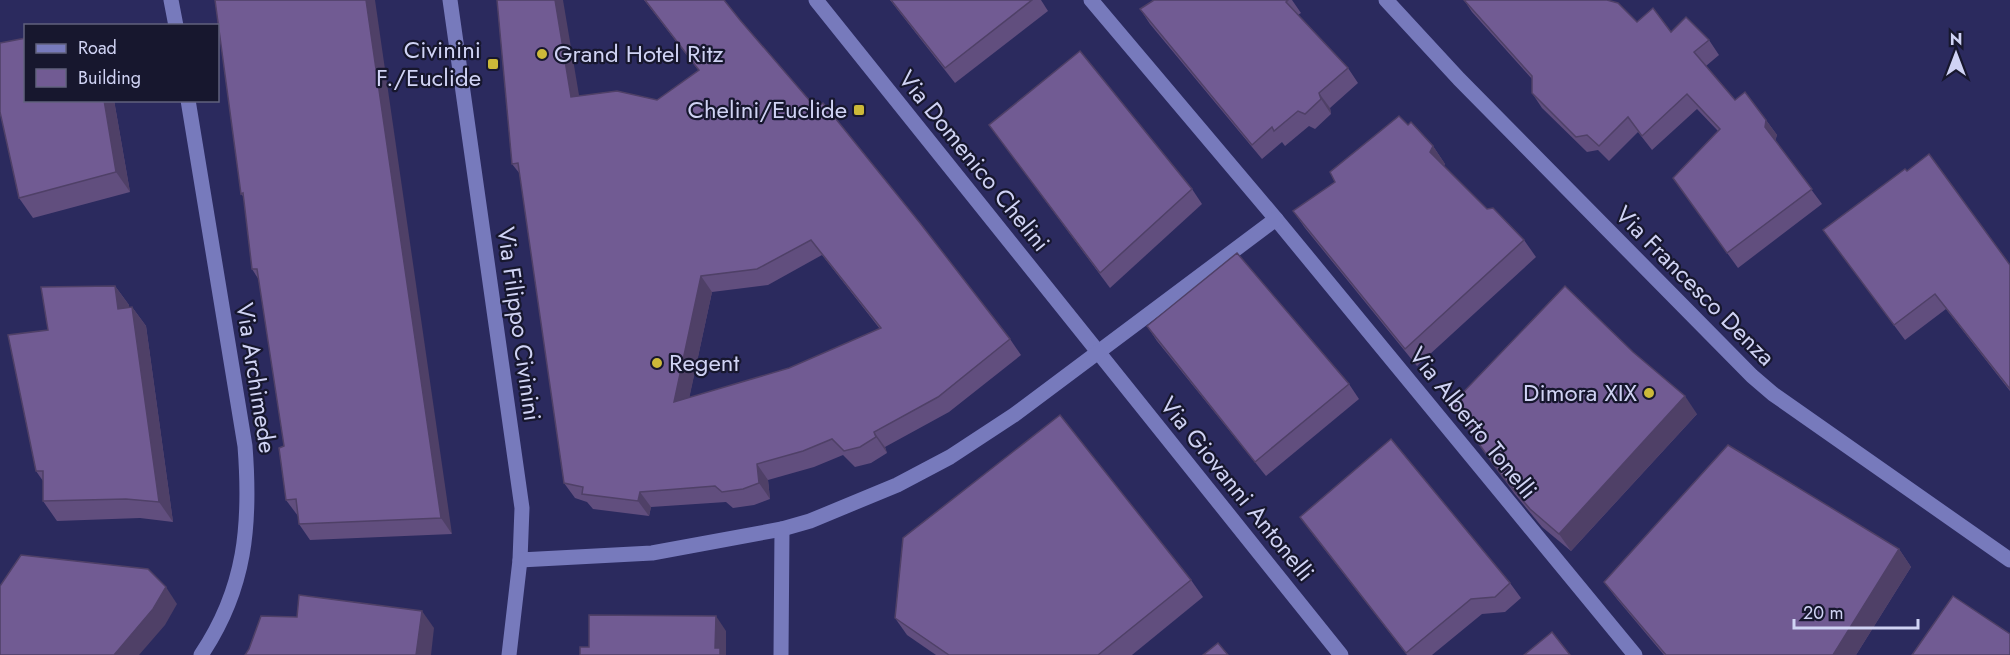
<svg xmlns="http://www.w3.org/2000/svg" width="2010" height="655" font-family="Jost,sans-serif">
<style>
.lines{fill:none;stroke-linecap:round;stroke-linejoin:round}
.minor{stroke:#777abc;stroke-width:15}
.wall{fill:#614e7e;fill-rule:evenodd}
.shaded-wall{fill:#4f4067}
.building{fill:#715b93;stroke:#4f4067;stroke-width:1.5;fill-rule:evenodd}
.poi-dot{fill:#ccb939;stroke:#17172e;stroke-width:2}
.labels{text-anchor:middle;stroke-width:4.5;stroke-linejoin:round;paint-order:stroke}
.poi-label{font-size:24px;fill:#d0d3f4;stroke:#17172e;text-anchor:end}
.street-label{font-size:24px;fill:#d0d3f4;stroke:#17172e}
</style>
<rect width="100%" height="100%" fill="#2b2a5e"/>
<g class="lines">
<g class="minor">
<path d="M171 0 176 26"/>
<path d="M450 0 522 508 520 560 509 655"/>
<path d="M816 0 1341 655"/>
<path d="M1091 0 1276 219 1635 655"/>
<path d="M1386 0 1459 79 1752 376 1773 394 2010 560"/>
<path d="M188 100 245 446C251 524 246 588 201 655"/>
<path d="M520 560 652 553 782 529 810 521 897 485 950 457 1014 415 1276 219"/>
<path d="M781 655 782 529"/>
</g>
</g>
<g class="wall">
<path d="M215 0 452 534 310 540 299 524 298 516 286 500 284 446 259 280 252 269 244 197 241 194Z"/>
<path d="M644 0H724L740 20 1010 339 1021 355 949 412 885 447 887 453 871 463 855 467 843 455 814 467 768 480 770 499 754 505 733 508 726 502 651 507 649 516 593 509 587 502 575 498 564 483 520 174 512 164 579 96 657 100 699 71ZM822 255 880 329 789 368 689 398 712 292 768 285Z"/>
<path d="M890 0H1041L1048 11 955 83Z"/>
<path d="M1154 0H1292L1301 13 1298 15 1348 68 1358 83 1330 108 1331 114 1315 129 1309 126 1285 146 1282 142 1262 159 1150 24 1140 9Z"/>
<path d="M1464 0 1637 22 1671 32 1709 40 1719 55 1706 66 1735 100 1766 120 1777 135 1775 141 1822 204 1738 268 1673 178 1718 131 1697 109 1652 150 1638 132 1609 161 1598 150 1587 152 1542 108 1532 93V79L1472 12Z"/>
<path d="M114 100 130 192 33 218 19 198Z"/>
<path d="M989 125 1192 189 1202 204 1110 288Z"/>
<path d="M1408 125 1433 146 1445 164 1444 166 1487 209 1524 240 1536 257 1417 366 1305 228 1293 211 1335 182Z"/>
<path d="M1823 230 2010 265V391L1946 309 1905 340Z"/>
<path d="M115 286 129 305V307H132L146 326 173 522 140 518 57 521 43 501V481L36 471Z"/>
<path d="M1147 326 1349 384 1359 399 1266 476 1157 341Z"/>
<path d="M1451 405 1697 414 1571 551 1542 527 1514 493Z"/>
<path d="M1300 517 1510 583 1521 598 1505 612 1482 614 1432 655H1407L1311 532Z"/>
<path d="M1899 549 1911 567 1856 655H1664L1617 599 1604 582Z"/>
<path d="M1191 580 1203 597 1132 655H936L907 635 895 618Z"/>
</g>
<g class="shaded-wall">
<path d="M366 0H375L452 534 441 518Z"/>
<path d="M555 0H563L582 113 571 97Z"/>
<path d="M1319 93 1330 108 1331 114 1321 99Z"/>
<path d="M104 100H114L130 192 116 172Z"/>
<path d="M1766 120 1777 135 1775 141 1765 127Z"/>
<path d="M1433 146 1445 164 1442 169 1430 152Z"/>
<path d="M701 276 712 292 685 418 674 402Z"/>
<path d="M115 286 129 305 132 329 118 309Z"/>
<path d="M132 307 146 326 173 522 159 502Z"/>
<path d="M1685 396 1697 414 1571 551 1559 534Z"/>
<path d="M874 432 885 447 887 453 876 437Z"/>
<path d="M757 464 768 480 770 499 759 483Z"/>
<path d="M640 492 651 507 649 516 638 501Z"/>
<path d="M1899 549 1911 567 1856 655H1833Z"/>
<path d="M166 587 177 604 165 625 139 655H114Z"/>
<path d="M422 611 434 628 431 655H416Z"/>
<path d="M716 616 726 631V655H720L715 648Z"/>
</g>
<g class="building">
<path d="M215 0H366L441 518 299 524 296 499 286 500 279 448 284 446 257 269H252L243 193 241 194Z"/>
<path d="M497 0H555L571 97 617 91 657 100 699 70 645 0H724L740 20 816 108 823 103 920 223 1010 339 938 397 874 432 876 437 860 447 844 451 832 439 803 451 757 464 759 483 743 489 722 492 715 486 640 492 638 501 582 494 583 487 564 483 518 163 512 164ZM811 240 881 328 789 368 674 402 701 276 757 269Z"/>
<path d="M891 0H1032L945 68Z"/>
<path d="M1154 0H1288L1286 2 1348 68 1319 93 1321 99 1305 114 1298 111 1274 131 1272 127 1252 145 1140 9Z"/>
<path d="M1464 0H1607L1618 3 1637 22 1653 8 1671 32 1686 17 1709 40 1694 52 1735 100 1745 92 1766 120 1765 127 1812 189 1727 253 1673 178 1720 129 1687 94 1642 136 1628 117 1599 146 1587 135 1576 137 1532 93V76Z"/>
<path d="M26 38V100H104L116 172 19 198 0 112V43Z"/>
<path d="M1080 51 1192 189 1100 273 989 125Z"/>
<path d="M1399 116 1408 125 1411 122 1433 146 1430 152 1487 209 1493 208 1524 240 1405 349 1293 211 1335 182 1330 172Z"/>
<path d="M1929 154 2010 265V389L1935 294 1894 325 1823 230 1905 169 1907 171Z"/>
<path d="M1237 253 1349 384 1255 462 1147 326Z"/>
<path d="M115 286 118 309 132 307 159 502 126 499 43 501V471H36L8 335 48 330 41 287Z"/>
<path d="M1565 286 1633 352 1685 396 1559 534 1530 509 1502 476 1451 405Z"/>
<path d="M1060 415 1191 580 1098 655H949L895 618 903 538Z"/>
<path d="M1391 439 1510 583 1495 597 1471 599 1406 653 1300 517Z"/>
<path d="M1728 445 1899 549 1833 655H1666L1604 582Z"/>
<path d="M21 555 148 569 166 587 153 609 114 655H0V586Z"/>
<path d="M299 595 422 611 416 655H245L249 649 261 616 297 617Z"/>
<path d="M1953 596 2010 634V655H1912Z"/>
<path d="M589 615 716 616 715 648H720V655H580V647H589Z"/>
<path d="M1552 632 1570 655H1524Z"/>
<path d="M1218 643 1228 655H1203Z"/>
</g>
<g class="poi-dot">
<circle cx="542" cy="54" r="6"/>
<rect x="487" y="58" width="12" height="12" rx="3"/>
<rect x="853" y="104" width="12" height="12" rx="3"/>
<circle cx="657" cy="363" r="6"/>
<circle cx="1649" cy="393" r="6"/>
</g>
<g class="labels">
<g class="poi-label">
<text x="481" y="58">Civinini<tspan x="481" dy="28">F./Euclide</tspan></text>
<text x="554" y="62" text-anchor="start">Grand Hotel Ritz</text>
<text x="847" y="118">Chelini/Euclide</text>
<text x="669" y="371" text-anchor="start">Regent</text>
<text x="1637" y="401">Dimora XIX</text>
</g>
<g class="street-label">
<text transform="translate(974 161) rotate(51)" y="8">Via Domenico Chelini</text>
<text transform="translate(1695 286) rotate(45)" y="8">Via Francesco Denza</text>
<text transform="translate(519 324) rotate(82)" y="8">Via Filippo Civinini</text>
<text transform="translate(256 378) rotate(81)" y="8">Via Archimede</text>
<text transform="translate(1473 423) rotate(51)" y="8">Via Alberto Tonelli</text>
<text transform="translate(1237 489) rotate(51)" y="8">Via Giovanni Antonelli</text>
</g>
</g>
<rect x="24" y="24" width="195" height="78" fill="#17172e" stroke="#61627d" stroke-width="1.5"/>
<rect x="36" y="44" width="30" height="9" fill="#777abc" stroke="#61627d" stroke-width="1.5"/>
<text x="78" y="54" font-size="18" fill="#d0d3f4">Road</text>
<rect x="36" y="69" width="30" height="18" fill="#715b93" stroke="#61627d" stroke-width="1.5"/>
<text x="78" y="84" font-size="18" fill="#d0d3f4">Building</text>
<g transform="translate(1956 54)" stroke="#17172e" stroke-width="4.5" paint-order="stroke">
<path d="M0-4.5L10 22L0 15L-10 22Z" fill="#d0d3f4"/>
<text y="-9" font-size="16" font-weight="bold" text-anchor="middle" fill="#d0d3f4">N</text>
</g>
<path d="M1794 619v9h124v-9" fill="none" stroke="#d0d3f4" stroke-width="3"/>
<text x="1803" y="619" font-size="18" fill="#d0d3f4" stroke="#17172e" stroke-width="4.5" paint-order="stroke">20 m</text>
</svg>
